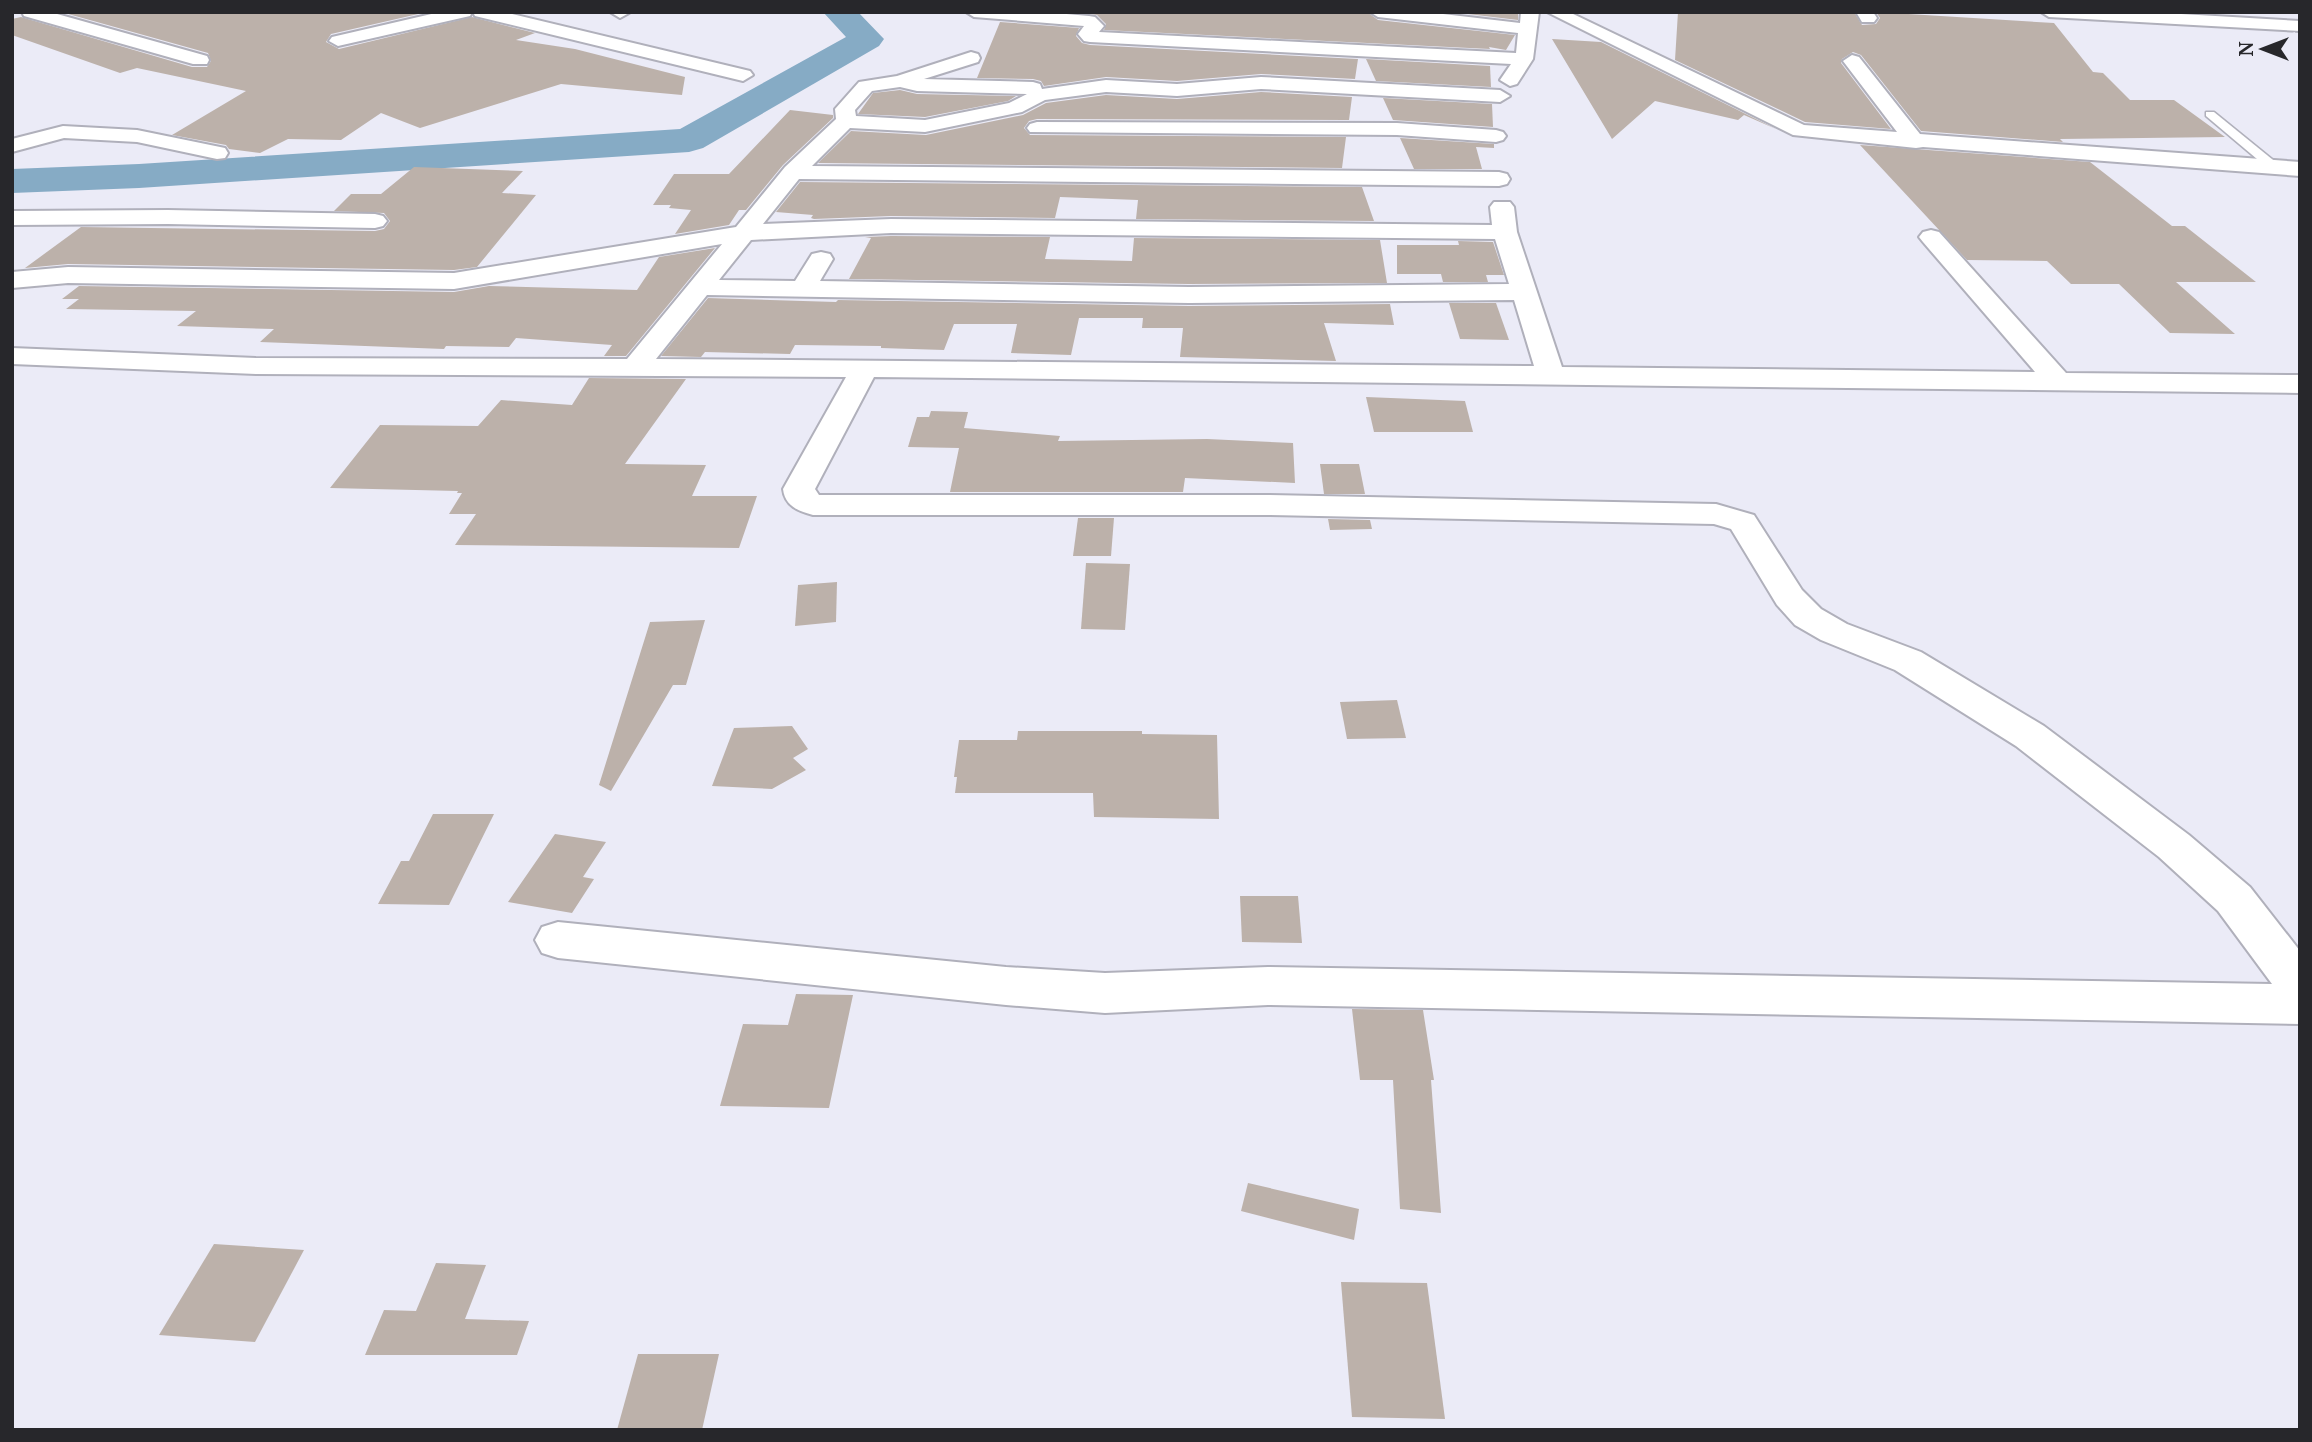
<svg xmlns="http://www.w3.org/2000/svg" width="2312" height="1442" font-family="'Noto Serif',serif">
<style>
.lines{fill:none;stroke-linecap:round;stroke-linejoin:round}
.river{fill:#86abc5;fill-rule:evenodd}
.building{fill:#bcb1aa}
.service-casing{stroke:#b0b0bb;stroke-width:3}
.minor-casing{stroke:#b0b0bb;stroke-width:4}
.service{fill:#fff;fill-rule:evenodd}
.minor{fill:#fff;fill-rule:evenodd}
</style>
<rect width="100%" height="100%" fill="#ebebf7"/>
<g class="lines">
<path class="river" d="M823 12H858L884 39 879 46 703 148 689 152 139 188 12 193V169L139 164 680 129 846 37Z"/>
</g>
<g class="building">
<path d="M61 12H427L331 34 326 42 339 49 472 17 535 33 516 40 575 49 685 77 682 95 561 84 420 128 381 113 341 140 288 139 260 153 229 149 226 145 172 135 246 91 137 68 120 73 12 35V19L21 17 192 67H207L211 61 208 53Z"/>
<path d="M1076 12H1367L1378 20 1515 35 1506 50 1489 47 1490 49 1104 30 1106 24 1097 15Z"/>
<path d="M1451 12H1518V20Z"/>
<path d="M1678 12H1854L1862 25 1876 24 1880 18 1876 12 2054 23 2093 72 2103 73 2130 100H2174L2225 137 2060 139 2063 142 1921 131 1861 55 1853 52 1842 59 1841 63 1891 129 1805 122 1675 60Z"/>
<path d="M1000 22 1079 28 1076 36 1082 43 1090 45 1358 59 1355 79 1261 74 1177 81 1106 77 1044 86 1041 81 1033 79 977 78Z"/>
<path d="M1552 39 1601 42 1776 129 1744 115 1738 120 1655 101 1612 139Z"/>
<path d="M1366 59 1490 66 1491 87 1376 81Z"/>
<path d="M900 90 917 94 1016 96 1008 101 925 117 858 114 873 93Z"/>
<path d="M1261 92 1352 97 1349 120 1037 119 1029 121 1024 128 1030 135 1346 137 1342 168 818 163 851 131 926 135 1023 115 1046 103 1106 95 1177 99Z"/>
<path d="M1383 98 1492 104 1493 127 1393 120Z"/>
<path d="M790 110 833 115V118L783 165 746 210H739L729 225 675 234 691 210 669 208 671 205H653L674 174H729Z"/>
<path d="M1400 138 1494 144V148L1476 147 1482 169H1414Z"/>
<path d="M1860 145 2090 162 2172 226H2185L2256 282H2176L2235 334 2170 333 2119 284H2071L2047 261 1967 260Z"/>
<path d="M414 167 523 171 502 193 536 195 477 267 454 270 68 264 25 268 81 227 375 231 384 229 390 221 384 213 334 211 351 194H381Z"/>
<path d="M800 182 1362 187 1374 221 1136 219 1138 200 1060 197 1055 218 891 216 814 219 811 218 813 215 776 212Z"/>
<path d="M891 236 1050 237 1045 259 1132 261 1134 238 1380 240 1387 283 1189 284 849 279 871 238 865 237Z"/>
<path d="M1458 241 1493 242 1504 275H1486L1488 282H1443L1441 274H1397V245H1459Z"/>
<path d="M715 248 626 356H604L612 345 516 338 509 347 446 346 444 349 260 342 274 329 177 326 196 311 66 309 79 299H62L79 286 454 292 489 286 637 290 659 257Z"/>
<path d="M708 298 836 302 838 300 1189 306 1390 304 1394 325 1324 323 1336 361 1180 357 1183 328H1142L1143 318H1079L1071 355 1011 353 1017 324H954L944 350 881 348V346L795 345 790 354 705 352 701 357 661 356Z"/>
<path d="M1449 303H1496L1509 340 1460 339Z"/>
<path d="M589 378 686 379 625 464 706 465 692 496H757L739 548 455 545 476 514H449L462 493H457L458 491 330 488 380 425 478 426 501 400 572 405Z"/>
<path d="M1366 397 1465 401 1473 432H1374Z"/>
<path d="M931 411 968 412 964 428 1060 436 1058 441 1207 439 1293 443 1295 483 1185 478 1183 492H950L959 448 908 447 917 417H929Z"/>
<path d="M1320 464H1359L1365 494H1324Z"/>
<path d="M1078 518H1114L1111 556H1073Z"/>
<path d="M1328 519 1370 520 1372 529 1330 530Z"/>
<path d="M1086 563 1130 564 1125 630 1081 629Z"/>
<path d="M837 582 836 622 795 626 798 585Z"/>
<path d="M705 620 686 685H673L611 791 599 785 650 622Z"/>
<path d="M1397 700 1406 738 1347 739 1340 702Z"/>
<path d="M792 726 808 749 793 758 806 770 772 789 712 786 734 728Z"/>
<path d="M1018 731H1142V734L1217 735 1219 819 1094 817 1093 793H955L957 777H954L959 740H1017Z"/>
<path d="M433 814H494L449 905 378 904 401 861H409Z"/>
<path d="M555 834 606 842 583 877 594 879 572 913 508 902Z"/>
<path d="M1240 896H1298L1302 943 1242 942Z"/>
<path d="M796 994 853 995 829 1108 720 1106 743 1024 788 1025Z"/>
<path d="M1352 1009 1423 1010 1434 1080H1431L1441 1213 1400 1209 1393 1080H1360Z"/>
<path d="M1248 1183 1359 1209 1354 1240 1241 1211Z"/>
<path d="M214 1244 304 1250 255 1342 159 1335Z"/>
<path d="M436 1263 486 1265 465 1319 529 1321 517 1355H365L384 1310 416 1311Z"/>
<path d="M1341 1282 1427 1283 1445 1419 1352 1417Z"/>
<path d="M638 1354H719L702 1430H617Z"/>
</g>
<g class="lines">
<defs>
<path id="service" d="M2206 112H2214L2278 164V170H2270L2206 116Z"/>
<g id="minor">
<path d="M22 12H50L207 56 209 60 207 64H193L24 16Z"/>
<path d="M440 12H472L470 16 338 46 329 41 332 37Z"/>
<path d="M473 12H504L750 71 753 75 743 81 475 16Z"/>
<path d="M610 12H628L629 13 620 18Z"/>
<path d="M966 12H1044L1089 16 1095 17 1104 26 1099 32 1516 53 1518 33 1378 17 1370 12H1426L1520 23 1521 12H1539L1533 59 1517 84 1510 86 1500 80 1511 64 1090 42 1084 41 1078 34 1084 26 974 17Z"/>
<path d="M1547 12H1569L1804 125 1897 132 1843 61 1852 55 1859 57 1920 134 2300 162V176L1923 147 1916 148 1793 135Z"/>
<path d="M1856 12H1873L1877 18 1874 22H1862Z"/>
<path d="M2041 12H2147L2300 21V31L2049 17Z"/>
<path d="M971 52 978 54 980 58 978 62 924 79 1033 82 1040 84 1042 89 1106 80 1177 84 1261 77 1500 90 1510 96 1500 102 1261 89 1177 96 1106 92 1045 100 1022 112 925 132 850 128 812 166 1499 172 1507 174 1510 179 1507 184 1499 186 799 179 763 224 891 219 1492 225 1490 207 1494 202H1510L1514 207 1517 232 1562 367 2035 372 1923 242 1919 237 1923 232 1931 230 1939 232 2066 373 2300 375V393L874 377 815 489 819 495H1266L1716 504 1754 515 1802 590 1821 609 1847 624 1921 652 2044 726 2189 835 2250 887 2300 951V1024L1268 1005 1105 1013 1006 1005 558 958 542 953 535 940 542 927 558 922 1006 967 1105 973 1268 967 2272 984 2218 911 2159 857 2016 746 1895 670 1821 640 1795 625 1777 605 1731 529 1714 524 1266 515H813C798 511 785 506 783 489L846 377 256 374 12 364V348L256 358 627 359 722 244 454 289 68 283 12 288V272L68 267 454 273 736 227 785 167 836 119 835 109 859 82 897 76ZM900 87 917 91 1027 94 1009 103 925 120 856 116 855 110 872 91ZM891 233 1495 239 1509 284 1189 287 820 281 833 259 830 254 821 252 812 254 795 281 719 280 751 240ZM707 295 1189 303 1514 300 1534 366 656 359Z"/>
<path d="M1037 122 1397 123 1496 130 1503 132 1506 136 1503 140 1496 142 1397 135 1030 132 1027 128 1030 124Z"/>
<path d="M63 126 137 130 225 148 228 153 225 158 217 159 137 142 64 138 12 152V139Z"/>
<path d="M168 210 375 214 383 216 387 221 383 226 375 228 168 224 12 225V211Z"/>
</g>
</defs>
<use href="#service" class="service-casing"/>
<use href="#minor" class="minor-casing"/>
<use href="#service" class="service"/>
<use href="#minor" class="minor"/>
</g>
<rect width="2312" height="1442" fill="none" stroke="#27272b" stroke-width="28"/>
<g transform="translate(2263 49) rotate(270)" stroke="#ebebf7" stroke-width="5" paint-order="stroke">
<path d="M0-5L12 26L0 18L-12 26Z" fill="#27272b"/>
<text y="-10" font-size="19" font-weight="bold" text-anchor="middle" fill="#27272b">N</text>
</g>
</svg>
